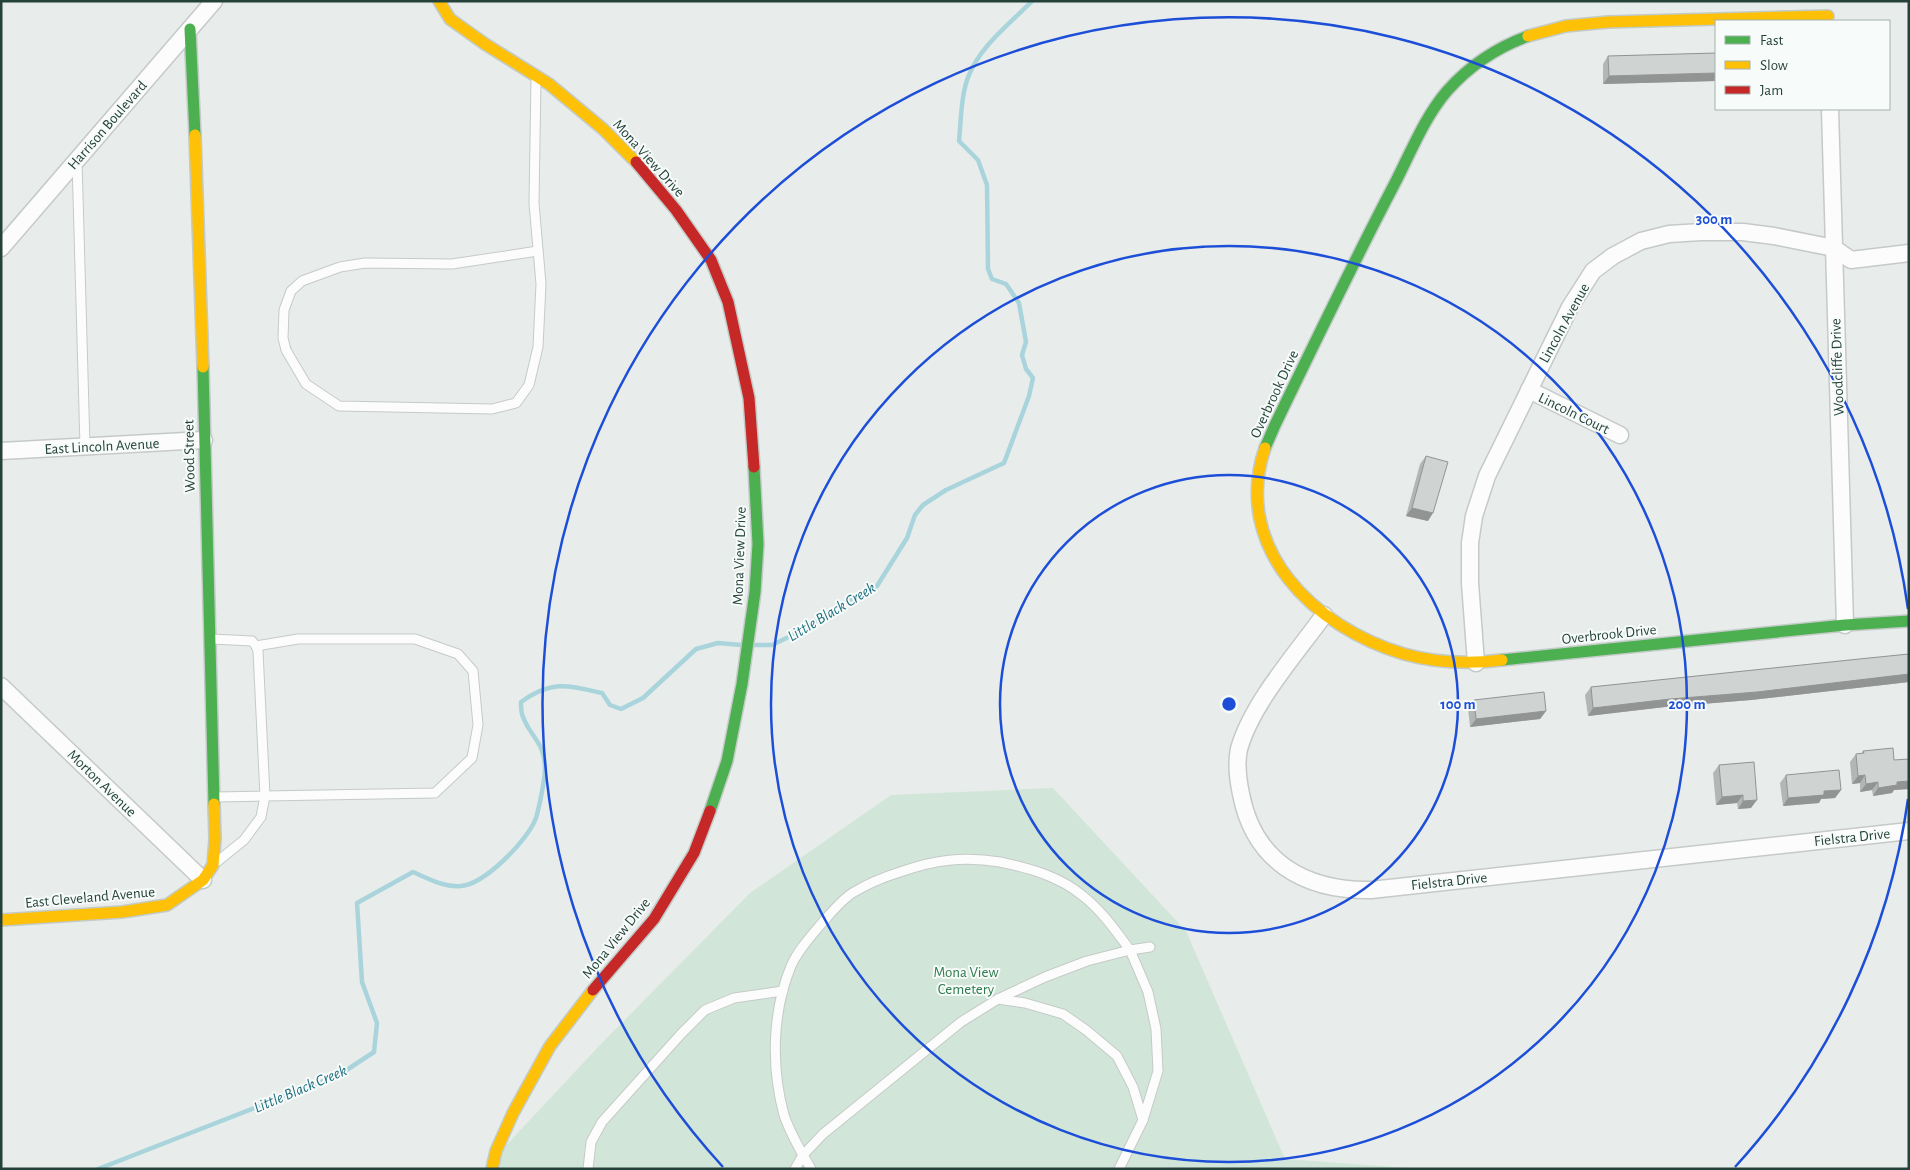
<svg xmlns="http://www.w3.org/2000/svg" width="1910" height="1170" font-family="'Alegreya Sans',sans-serif">
<style>
.green{fill:#d1e6d8}
.lines{fill:none;stroke-linecap:round;stroke-linejoin:round}
.stream{stroke:#a9d4db;stroke-width:4.5}
.lane-casing{stroke:#c5cac8;stroke-width:11}
.street-casing{stroke:#c5cac8;stroke-width:19}
.fast-casing{stroke:#c3cbc8;stroke-width:14}
.slow-casing{stroke:#c3cbc8;stroke-width:14}
.jam-casing{stroke:#c3cbc8;stroke-width:14}
.lane{stroke:#fcfcfc;stroke-width:9}
.street{stroke:#fcfcfc;stroke-width:16}
.fast{stroke:#4caf50;stroke-width:11}
.slow{stroke:#ffc107;stroke-width:11}
.jam{stroke:#c62828;stroke-width:11}
.wall{fill:#b2b6b5}
.shaded-wall{fill:#919493}
.building{fill:#cfd4d2;stroke:#919493}
.ring{fill:none;stroke:#1d4ed8;stroke-width:2.5}
.labels{text-anchor:middle;stroke-width:4;stroke-linejoin:round;paint-order:stroke}
.street-label{font-size:15px;fill:#24423a;stroke:#f7fbf9}
.park-label{font-size:15px;fill:#2d7a4b;stroke:#f7fbf9}
.water-label{font-size:16px;font-style:italic;fill:#1c6f80;stroke:#f7fbf9}
.centre{fill:#1d4ed8;stroke:#f7fbf9;stroke-width:2.5}
.ring-label{font-size:15px;text-anchor:middle;font-weight:bold;fill:#1d4ed8;stroke:#f7fbf9;stroke-width:4;stroke-linejoin:round;paint-order:stroke}
</style>
<rect width="100%" height="100%" fill="#e8edeb"/>
<path class="green" d="M1053 788 1186 931 1285 1159 1421 1169H484L599 1046 750 893 891 795Z"/>
<g class="lines">
<g class="stream">
<path d="M754 645H772L803 630 848 601 877 586 907 538 915 515 923 505 946 490 1004 463 1029 396 1033 378 1026 369 1022 355 1026 342 1019 303 1006 284 992 279 988 269 987 185 978 160 959 141C961 121 961 93 969 75 981 45 1010 24 1032 1"/>
<path d="M98 1169 339 1075 374 1052 377 1023 362 982 357 903 413 872C427 878 445 888 461 886 485 884 528 840 536 818 539 808 545 779 545 769 545 742 531 738 523 717 521 713 521 707 521 702 552 680 567 685 602 693L610 705 621 709 643 698 696 649 718 643 741 645"/>
</g>
<defs>
<g id="lane">
<path d="M536 78 534 203 541 284 538 347 529 385 516 403 492 409 339 406 306 384 286 350 283 338 284 310 291 291 302 281 340 267 365 263 452 264 538 251"/>
<path d="M77 160 85 446"/>
<path d="M212 639 252 641 256 646 258 651 265 796 215 797"/>
<path d="M218 861 244 840 261 817 265 796 435 793 472 758 478 725 473 671 458 654 415 639H298L256 646"/>
<path d="M998 999 1025 1003 1063 1014 1086 1030 1117 1056 1133 1087 1143 1120"/>
<path d="M588 1169 591 1142 602 1122 681 1034 705 1010 734 998 783 991"/>
<path d="M795 1169 803 1155 823 1134 961 1022 998 999 1045 977 1087 961 1130 950C1115 930 1102 911 1083 896 1059 876 1029 868 1000 862 963 856 934 860 900 872 884 877 869 883 854 892 842 899 831 913 822 923 811 936 798 950 791 966 772 1012 771 1067 784 1115 790 1133 801 1152 811 1169"/>
<path d="M1119 1169 1143 1120 1158 1071 1156 1029 1148 992 1130 950 1150 947"/>
</g>
<g id="street">
<path d="M1830 109 1845 625"/>
<path d="M1 248 214 1"/>
<path d="M1529 390 1620 435"/>
<path d="M1 451 204 440"/>
<path d="M1324 615C1296 654 1252 703 1239 749 1236 763 1238 780 1241 794 1254 862 1305 891 1371 890L1909 831"/>
<path d="M1476 663 1470 583V543L1474 516 1487 476 1570 307 1593 271 1613 256 1641 241 1669 234 1701 232H1743L1774 236 1834 248 1851 260 1909 253"/>
<path d="M1 686 203 880"/>
</g>
<g id="fast">
<path d="M190 29 195 135"/>
<path d="M203 367 214 804"/>
<path d="M1265 448 1275 425C1314 344 1353 263 1395 183 1411 152 1424 118 1447 91 1469 66 1498 47 1528 36"/>
<path d="M1502 660 1845 625 1909 621"/>
<path d="M710 811 727 761 742 684 755 592 758 544 754 467"/>
</g>
<g id="slow">
<path d="M439 1 450 19 485 44 549 84 603 129 636 162"/>
<path d="M1528 36 1566 26 1608 22 1828 16"/>
<path d="M195 135 203 367"/>
<path d="M1265 448C1231 548 1315 628 1404 654 1436 663 1469 664 1502 660"/>
<path d="M1 920 122 912 167 905 203 880 213 865 215 839 214 804"/>
<path d="M492 1169 496 1151 513 1113 550 1046 593 990"/>
</g>
<g id="jam">
<path d="M636 162 676 210 711 260 728 302 749 398 754 467"/>
<path d="M593 990 654 919 694 853 710 811"/>
</g>
</defs>
<use href="#lane" class="lane-casing"/>
<use href="#street" class="street-casing"/>
<use href="#fast" class="fast-casing"/>
<use href="#slow" class="slow-casing"/>
<use href="#jam" class="jam-casing"/>
<use href="#lane" class="lane"/>
<use href="#street" class="street"/>
<use href="#fast" class="fast"/>
<use href="#slow" class="slow"/>
<use href="#jam" class="jam"/>
</g>
<g class="wall">
<path d="M1716 53V81L1603 84V64L1608 56Z"/>
<path d="M1426 456 1428 521 1406 516 1420 464Z"/>
<path d="M1909 654V682L1751 700 1665 707 1588 716 1585 695 1591 687Z"/>
<path d="M1474 700 1546 711 1540 719 1470 727 1468 708Z"/>
<path d="M1863 751 1894 760 1909 759V789L1894 790 1892 793 1873 796 1872 790 1860 792V783L1852 784 1850 762 1856 754 1862 753Z"/>
<path d="M1754 762 1751 808 1738 809 1737 803 1716 805 1713 773 1719 765Z"/>
<path d="M1786 775 1841 790 1835 798 1821 799 1819 803 1783 806 1780 783Z"/>
</g>
<g class="shaded-wall">
<path d="M1716 73V81L1603 84 1609 76Z"/>
<path d="M1412 508 1433 513 1428 521 1406 516Z"/>
<path d="M1909 674V682L1751 700 1665 707 1588 716 1593 708 1670 699Z"/>
<path d="M1546 711 1540 719 1470 727 1476 719Z"/>
<path d="M1865 775 1860 783 1852 784 1858 776Z"/>
<path d="M1909 781V789L1894 790 1892 793 1873 796 1878 788 1897 782Z"/>
<path d="M1878 782 1872 790 1860 792 1866 784Z"/>
<path d="M1841 790 1835 798 1821 799 1819 803 1783 806 1788 798 1824 791Z"/>
<path d="M1743 795 1737 803 1716 805 1722 797Z"/>
<path d="M1757 800 1751 808 1738 809 1743 801Z"/>
</g>
<g class="building">
<path d="M1716 53V73L1609 76 1608 56Z"/>
<path d="M1426 456 1448 462 1433 513 1412 508Z"/>
<path d="M1909 654V674L1757 692 1670 699 1593 708 1591 687 1869 658Z"/>
<path d="M1544 692 1546 711 1476 719 1474 700Z"/>
<path d="M1893 748 1894 760 1909 759V781L1897 782V785L1878 788V782L1866 784 1865 775 1858 776 1856 754 1864 753 1863 751Z"/>
<path d="M1754 762 1757 800 1743 801V795L1722 797 1719 765Z"/>
<path d="M1839 770 1841 790 1824 791V795L1788 798 1786 775Z"/>
</g>
<g class="ring">
<circle cx="1229" cy="704" r="229"/>
<circle cx="1229" cy="704" r="458"/>
<path d="M1908 799A686 686 0 0 1 1735 1167M723 1167A686 686 0 1 1 1908 609"/>
</g>
<g class="labels">
<g class="street-label">
<text transform="translate(107 125) rotate(-49)" y="5">Harrison Boulevard</text>
<text transform="translate(649 158) rotate(48)" y="5">Mona View Drive</text>
<text transform="translate(1564 323) rotate(-61)" y="5">Lincoln Avenue</text>
<text transform="translate(1837 367) rotate(-92)" y="5">Woodcliffe Drive</text>
<text transform="translate(1274 394) rotate(-65)" y="5">Overbrook Drive</text>
<text transform="translate(1574 413) rotate(26)" y="5">Lincoln Court</text>
<text transform="translate(102 446) rotate(-3)" y="5">East Lincoln Avenue</text>
<text transform="translate(189 456) rotate(-91)" y="5">Wood Street</text>
<text transform="translate(739 556) rotate(-88)" y="5">Mona View Drive</text>
<text transform="translate(1609 634) rotate(-6)" y="5">Overbrook Drive</text>
<text transform="translate(102 783) rotate(44)" y="5">Morton Avenue</text>
<text transform="translate(1852 837) rotate(-6)" y="5">Fielstra Drive</text>
<text transform="translate(1449 881) rotate(-6)" y="5">Fielstra Drive</text>
<text transform="translate(90 897) rotate(-5)" y="5">East Cleveland Avenue</text>
<text transform="translate(616 938) rotate(-51)" y="5">Mona View Drive</text>
</g>
<g class="park-label">
<text x="966" y="977">Mona View<tspan x="966" dy="17">Cemetery</tspan></text>
</g>
<g class="water-label">
<text transform="translate(831 611) rotate(-31)" y="6">Little Black Creek</text>
<text transform="translate(300 1088) rotate(-23)" y="6">Little Black Creek</text>
</g>
</g>
<circle cx="1229" cy="704" r="8" class="centre"/>
<g class="ring-label">
<text x="1714" y="224">300 m</text>
<text x="1458" y="709">100 m</text>
<text x="1687" y="709">200 m</text>
</g>
<rect width="1910" height="1170" fill="none" stroke="#24423a" stroke-width="5"/>
<rect x="1715" y="20" width="175" height="90" fill="#f7fbf9" stroke="#a3b1ad"/>
<rect x="1725" y="36" width="25" height="8" fill="#4caf50" stroke="#a3b1ad"/>
<text x="1760" y="45" font-size="15" fill="#24423a">Fast</text>
<rect x="1725" y="61" width="25" height="8" fill="#ffc107" stroke="#a3b1ad"/>
<text x="1760" y="70" font-size="15" fill="#24423a">Slow</text>
<rect x="1725" y="86" width="25" height="8" fill="#c62828" stroke="#a3b1ad"/>
<text x="1760" y="95" font-size="15" fill="#24423a">Jam</text>
</svg>
